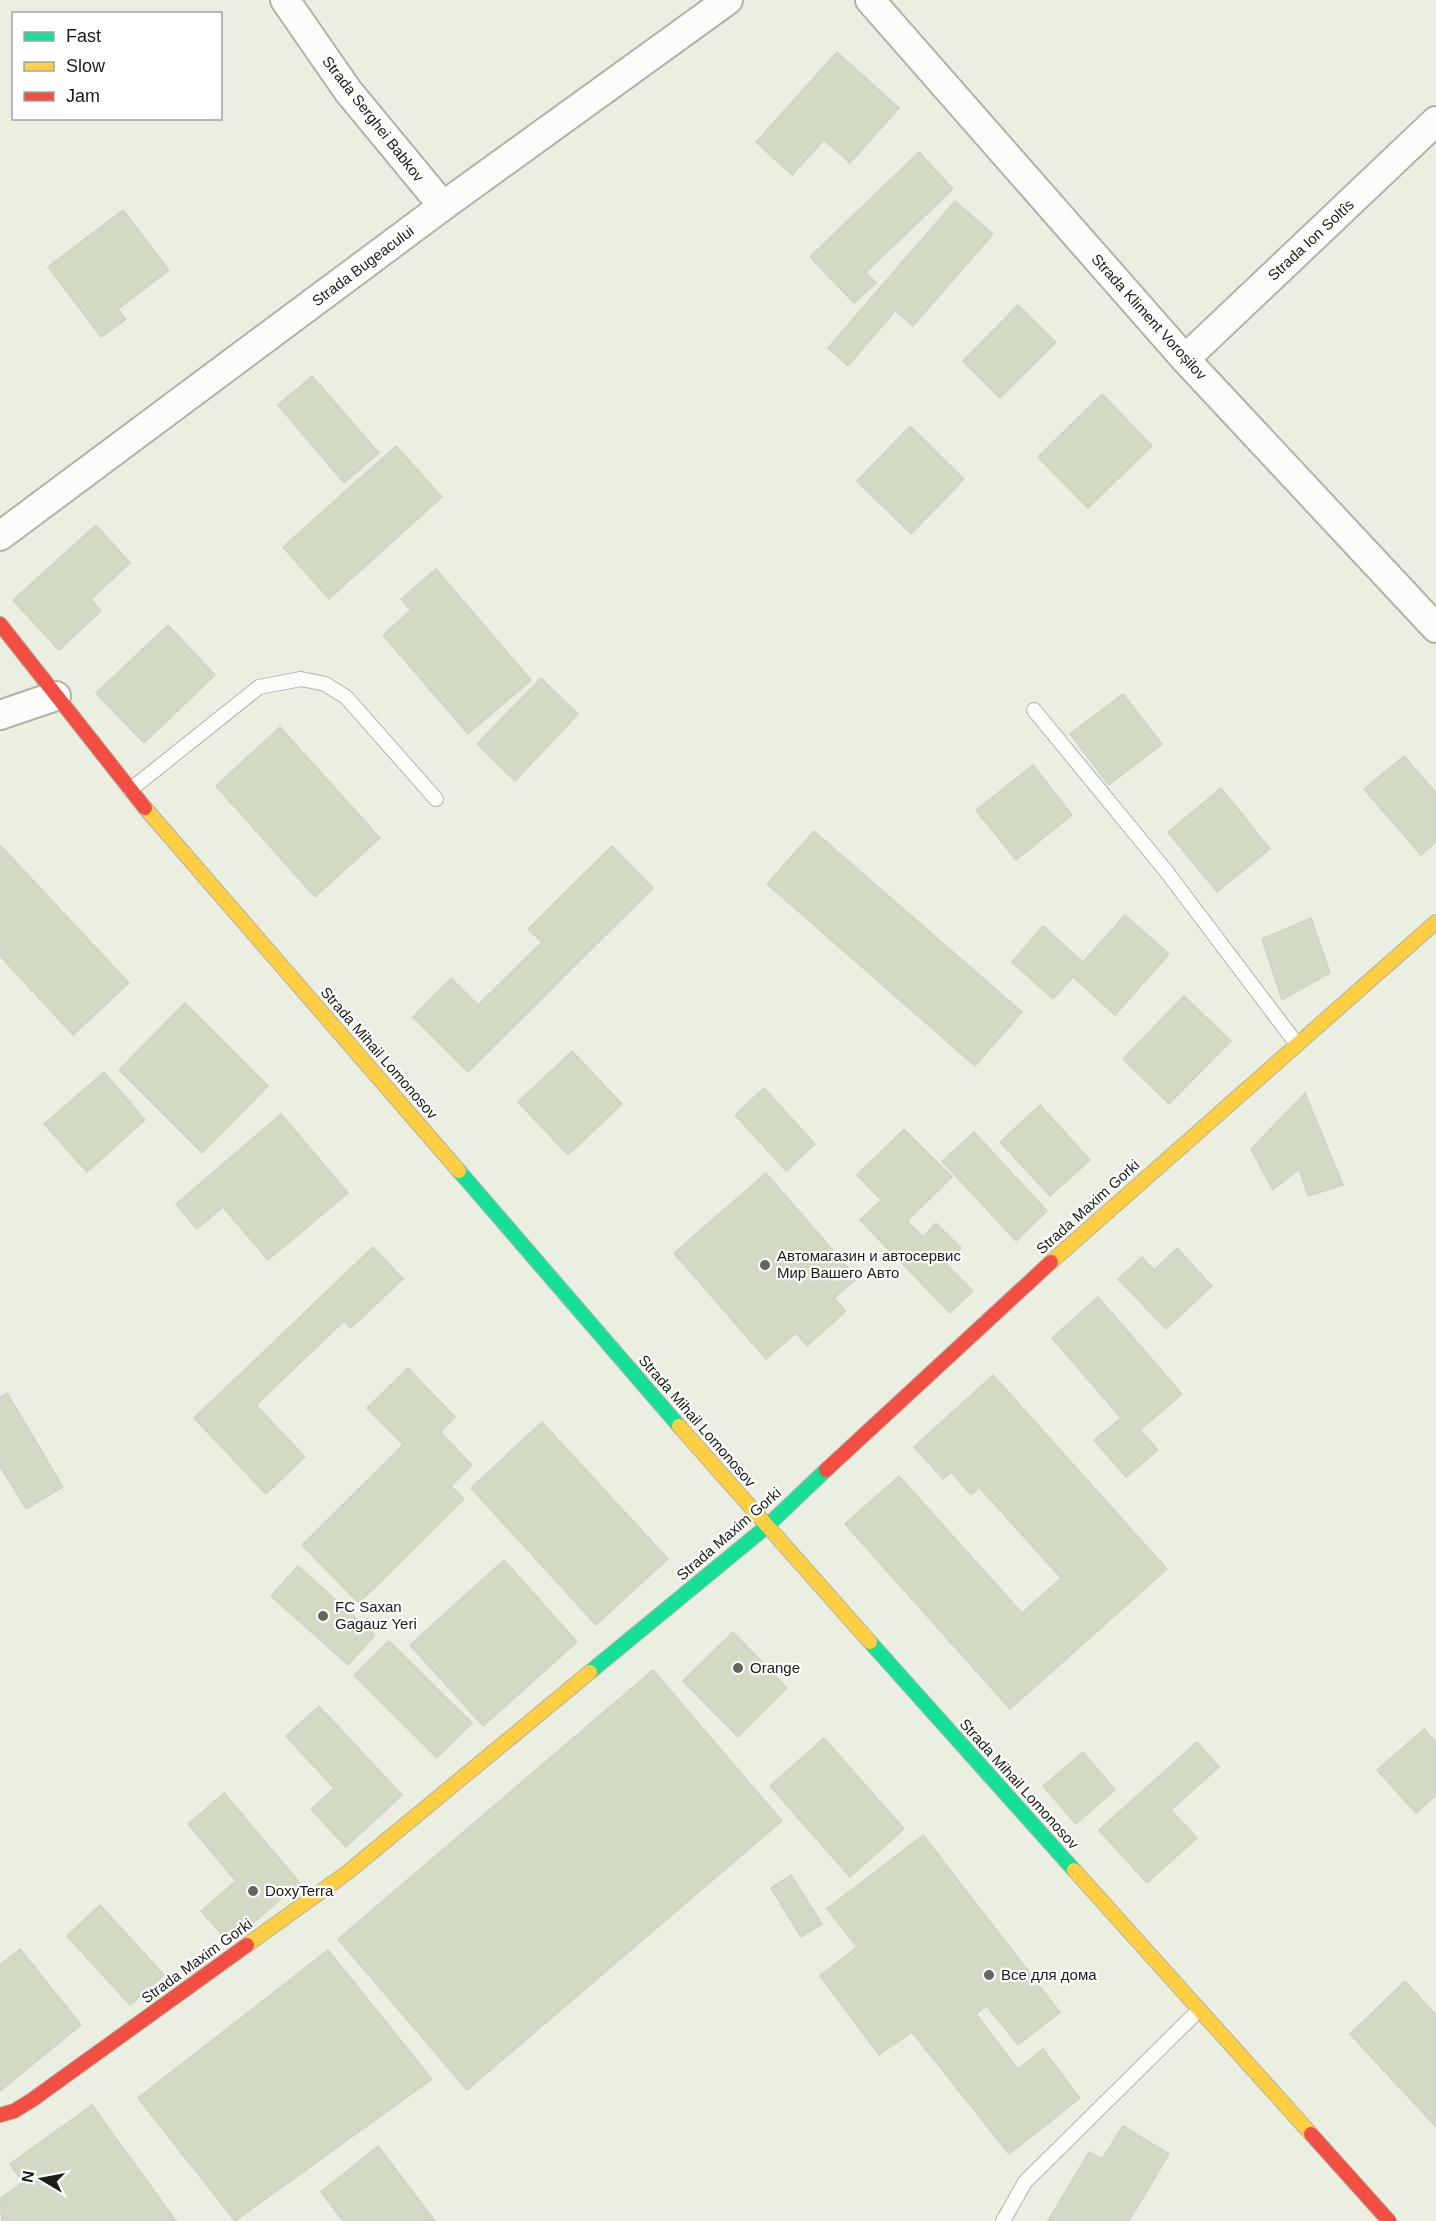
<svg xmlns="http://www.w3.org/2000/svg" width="1436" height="2221" font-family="Arial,sans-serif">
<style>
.building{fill:#d2d9c5;stroke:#cfd4c8;stroke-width:1.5}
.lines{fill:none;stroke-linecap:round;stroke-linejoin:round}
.lane-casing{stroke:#afb3a8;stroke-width:16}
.street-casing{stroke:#afb3a8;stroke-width:32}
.fast-casing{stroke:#afb3a8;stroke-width:16}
.slow-casing{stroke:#afb3a8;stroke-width:16}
.jam-casing{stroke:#afb3a8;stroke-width:16}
.lane{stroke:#fcfdfa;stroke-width:14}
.street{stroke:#fcfdfa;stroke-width:28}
.fast{stroke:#16e098;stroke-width:14}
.slow{stroke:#ffcf43;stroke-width:14}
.jam{stroke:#f24e42;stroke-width:14}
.poi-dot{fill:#62665c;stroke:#fff;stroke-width:2}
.labels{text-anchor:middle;stroke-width:4.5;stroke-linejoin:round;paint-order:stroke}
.street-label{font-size:15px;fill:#191d14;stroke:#fff}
.poi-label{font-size:15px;fill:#191d14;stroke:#fff;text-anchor:start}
</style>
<rect width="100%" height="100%" fill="#eaefe1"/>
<g class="building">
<path d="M837 52 899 108 850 163 824 140 792 175 756 142Z"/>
<path d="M919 152 953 189 866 272 876 283 854 303 810 257Z"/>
<path d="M955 201 993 234 913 326 895 311 848 366 828 348Z"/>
<path d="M123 210 169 270 118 309 126 319 101 337 48 267Z"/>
<path d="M1018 305 1056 342 1000 398 963 361Z"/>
<path d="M312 376 379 453 344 483 278 405Z"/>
<path d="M1102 394 1152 446 1088 508 1038 457Z"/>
<path d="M910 426 964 479 911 534 857 481Z"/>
<path d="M396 446 442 497 329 599 283 547Z"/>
<path d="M96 525 130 563 91 599 101 611 59 650 13 600Z"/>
<path d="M436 569 531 680 468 734 383 635 411 610 401 599Z"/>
<path d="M168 625 215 675 144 743 96 693Z"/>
<path d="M541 678 578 714 515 781 477 744Z"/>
<path d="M1123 694 1162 744 1109 785 1070 734Z"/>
<path d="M280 727 380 838 315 897 216 786Z"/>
<path d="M1404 756 1436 793V842L1421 855 1364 789Z"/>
<path d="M1033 765 1072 815 1016 860 976 810Z"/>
<path d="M1221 788 1270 849 1217 892 1168 832Z"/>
<path d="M814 831 1022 1012 975 1066 767 884Z"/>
<path d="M0 845 129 983 73 1035 0 956Z"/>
<path d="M612 846 653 888 468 1072 413 1017 451 978 478 1005 542 942 528 929Z"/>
<path d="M1125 915 1169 954 1115 1015 1073 977 1053 999 1012 962 1043 926 1083 962Z"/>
<path d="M1311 918 1330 973 1282 1000 1262 939Z"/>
<path d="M1184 996 1231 1041 1169 1104 1123 1059Z"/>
<path d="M185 1003 268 1086 202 1153 119 1070Z"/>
<path d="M572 1051 622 1104 568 1155 518 1102Z"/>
<path d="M104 1072 145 1120 87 1172 44 1124Z"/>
<path d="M764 1088 815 1144 786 1171 735 1115Z"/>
<path d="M1305 1093 1343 1185 1308 1196 1299 1169 1273 1190 1251 1149Z"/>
<path d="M1040 1105 1090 1160 1050 1196 1000 1142Z"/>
<path d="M281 1114 348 1193 268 1260 223 1207 197 1229 176 1204Z"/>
<path d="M904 1129 952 1177 907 1221 923 1237 936 1223 961 1248 946 1264 973 1291 950 1313 860 1220 881 1200 857 1175Z"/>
<path d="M974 1132 1047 1211 1016 1241 942 1161Z"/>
<path d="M766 1173 857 1278 834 1298 846 1311 807 1346 796 1333 766 1359 674 1253Z"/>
<path d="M373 1247 403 1279 351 1328 344 1321 256 1405 305 1457 266 1494 194 1418Z"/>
<path d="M1177 1248 1212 1286 1166 1329 1118 1279 1142 1257 1154 1270Z"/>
<path d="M1098 1297 1182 1394 1140 1430 1158 1450 1126 1477 1094 1440 1121 1418 1052 1338Z"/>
<path d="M408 1368 455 1417 440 1432 472 1465 451 1486 464 1499 359 1603 302 1545 403 1445 367 1408Z"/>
<path d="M993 1375 1167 1569 1010 1709 845 1524 899 1476 1022 1613 1061 1578 979 1487 971 1495 951 1472 943 1479 914 1447Z"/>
<path d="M7 1393 63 1487 26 1509 0 1466V1397Z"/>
<path d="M542 1422 668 1559 596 1625 471 1488Z"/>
<path d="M504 1560 577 1642 483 1726 410 1645Z"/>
<path d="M298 1566 375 1635 348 1665 271 1596Z"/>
<path d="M733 1632 787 1688 738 1737 683 1681Z"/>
<path d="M389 1641 472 1723 437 1758 354 1675Z"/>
<path d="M653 1670 782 1821 467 2090 338 1939Z"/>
<path d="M319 1706 402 1795 346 1847 311 1809 334 1788 286 1736Z"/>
<path d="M1424 1729 1436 1742V1795L1416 1813 1377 1770Z"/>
<path d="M824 1738 904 1829 850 1877 770 1786Z"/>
<path d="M1197 1742 1219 1767 1171 1810 1197 1838 1147 1883 1099 1830Z"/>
<path d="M1083 1752 1115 1790 1076 1824 1043 1786Z"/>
<path d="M224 1793 300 1883 229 1943 201 1911 236 1881 188 1824Z"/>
<path d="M923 1835 1060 2012 1018 2045 987 2006 976 2014 1018 2069 1043 2049 1080 2098 1009 2154 912 2032 879 2055 820 1976 857 1947 827 1909Z"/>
<path d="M791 1875 822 1924 801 1937 771 1888Z"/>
<path d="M100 1905 164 1975 130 2005 67 1936Z"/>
<path d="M20 1949 81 2025 0 2091V1965Z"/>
<path d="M328 1950 432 2079 235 2221 138 2098Z"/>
<path d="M1405 1981 1436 2015V2127L1350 2034Z"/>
<path d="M92 2105 176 2221H2L0 2199 23 2182 10 2164Z"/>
<path d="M1123 2126 1169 2154 1129 2221H1048L1089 2152 1102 2159Z"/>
<path d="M378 2146 435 2221H343L321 2192Z"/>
</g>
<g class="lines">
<defs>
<g id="lane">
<path d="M1034 710 1166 871 1296 1043"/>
<path d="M130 790 259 687 301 679 325 684 346 697 436 799"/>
<path d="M1003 2221 1025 2182 1199 2010"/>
</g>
<g id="street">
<path d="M285 0 348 91 443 206"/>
<path d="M870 0 1185 359 1436 628"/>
<path d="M1185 359 1436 121"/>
<path d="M0 536 443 206 728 0"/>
<path d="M0 715 56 696"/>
</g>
<g id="fast">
<path d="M459 1171 679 1426"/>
<path d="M870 1642 1074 1870"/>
<path d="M590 1672 766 1527 826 1470"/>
</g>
<g id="slow">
<path d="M145 808 459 1171"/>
<path d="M1051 1262 1436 922"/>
<path d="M679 1426 870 1642"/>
<path d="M1074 1870 1311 2134"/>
<path d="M247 1945 348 1872 590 1672"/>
</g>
<g id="jam">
<path d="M0 624 145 808"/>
<path d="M826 1470 1051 1262"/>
<path d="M0 2115 14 2111 32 2100 247 1945"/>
<path d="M1311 2134 1389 2221"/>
</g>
</defs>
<use href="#lane" class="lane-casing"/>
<use href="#street" class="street-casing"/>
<use href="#fast" class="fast-casing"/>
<use href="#slow" class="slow-casing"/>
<use href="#jam" class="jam-casing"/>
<use href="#lane" class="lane"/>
<use href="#street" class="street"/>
<use href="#fast" class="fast"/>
<use href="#slow" class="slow"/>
<use href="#jam" class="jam"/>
</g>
<g class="poi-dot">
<circle cx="765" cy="1265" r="6"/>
<circle cx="323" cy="1616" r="6"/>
<circle cx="738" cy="1668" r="6"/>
<circle cx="253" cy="1891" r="6"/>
<circle cx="989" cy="1975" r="6"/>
</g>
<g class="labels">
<g class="street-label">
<text transform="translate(373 119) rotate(52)" y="5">Strada Serghei Babkov</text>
<text transform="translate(1311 240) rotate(-43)" y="5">Strada Ion Soltîs</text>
<text transform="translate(363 266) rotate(-37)" y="5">Strada Bugeacului</text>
<text transform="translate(1149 317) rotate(48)" y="5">Strada Kliment Voroșilov</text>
<text transform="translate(379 1053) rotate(49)" y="5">Strada Mihail Lomonosov</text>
<text transform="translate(1088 1207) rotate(-42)" y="5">Strada Maxim Gorki</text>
<text transform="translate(697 1421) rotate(49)" y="5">Strada Mihail Lomonosov</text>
<text transform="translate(729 1534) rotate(-41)" y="5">Strada Maxim Gorki</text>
<text transform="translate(1019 1784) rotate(48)" y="5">Strada Mihail Lomonosov</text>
<text transform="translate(197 1961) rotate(-36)" y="5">Strada Maxim Gorki</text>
</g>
<g class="poi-label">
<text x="777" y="1261">Автомагазин и автосервис<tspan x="777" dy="17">Мир Вашего Авто</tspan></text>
<text x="335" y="1612">FC Saxan<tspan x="335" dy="17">Gagauz Yeri</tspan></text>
<text x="750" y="1673">Orange</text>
<text x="265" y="1896">DoxyTerra</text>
<text x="1001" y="1980">Все для дома</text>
</g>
</g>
<rect x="12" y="12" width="210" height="108" fill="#ffffff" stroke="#a3a5a1" stroke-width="1.5"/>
<rect x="24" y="32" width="30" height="9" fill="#16e098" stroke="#a3a5a1" stroke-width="1.5"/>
<text x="66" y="42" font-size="18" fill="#191d14">Fast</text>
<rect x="24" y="62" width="30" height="9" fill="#ffcf43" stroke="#a3a5a1" stroke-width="1.5"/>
<text x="66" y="72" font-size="18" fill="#191d14">Slow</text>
<rect x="24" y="92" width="30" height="9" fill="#f24e42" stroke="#a3a5a1" stroke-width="1.5"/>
<text x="66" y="102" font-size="18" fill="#191d14">Jam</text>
<g transform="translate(42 2179) rotate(280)" stroke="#ffffff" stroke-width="4.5" paint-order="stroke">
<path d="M0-4.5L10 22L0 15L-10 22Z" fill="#191d14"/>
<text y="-9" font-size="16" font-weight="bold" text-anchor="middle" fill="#191d14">N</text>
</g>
</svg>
